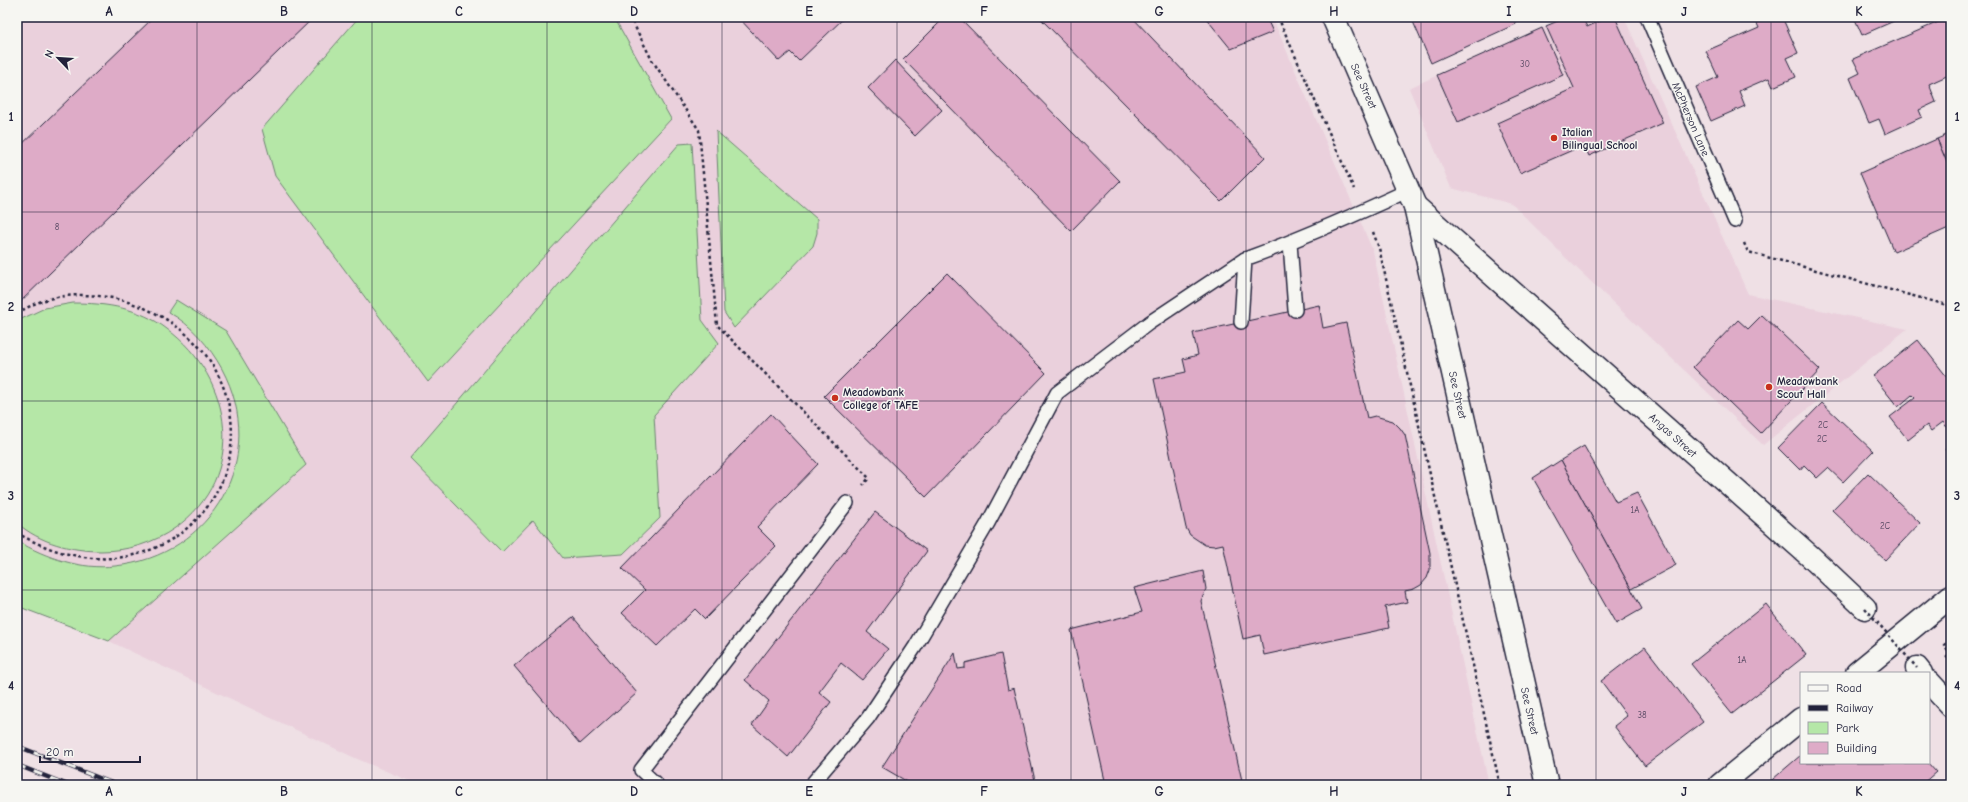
<svg xmlns="http://www.w3.org/2000/svg" width="1968" height="802" font-family="'Comic Neue',sans-serif">
<style>
.built{fill:#ead0dc}
.green{fill:#b5e7a7;stroke:#6c8471}
.building{fill:#deabc7;stroke:#22223b}
.lines{fill:none;stroke-linecap:round;stroke-linejoin:round}
.lane-casing{stroke:#22223b;stroke-width:16}
.street-casing{stroke:#22223b;stroke-width:25}
.secondary-casing{stroke:#22223b;stroke-width:25}
.path{stroke:#22223b;stroke-width:2.5;stroke-dasharray:3 3;stroke-linecap:butt}
.lane{stroke:#f6f6f2;stroke-width:13}
.street{stroke:#f6f6f2;stroke-width:22}
.secondary{stroke:#f6f6f2;stroke-width:22}
.rail-casing{stroke:#22223b;stroke-width:4.5}
.rail{stroke:#f6f6f2;stroke-width:3;stroke-dasharray:9;stroke-linecap:butt}
.path-bridge{stroke:#22223b;stroke-width:2.5;stroke-dasharray:3 3;stroke-linecap:butt}
.grid{fill:none;stroke:#22223b;stroke-width:1;stroke-opacity:0.55}
.poi-dot{fill:#c8321e;stroke:#f6f6f2;stroke-width:1.5}
.labels{text-anchor:middle;stroke-width:3;stroke-linejoin:round;paint-order:stroke}
.number-label{font-size:9px;fill:#51445e}
.street-label{font-size:11px;fill:#22223b;stroke:#f6f6f2}
.poi-label{font-size:11px;font-weight:bold;fill:#22223b;stroke:#f6f6f2;text-anchor:start}
.neatline{fill:none;stroke:#22223b;stroke-width:1.5}
.grid-label{font-size:13px;text-anchor:middle;font-weight:bold;fill:#22223b}
</style>
<rect width="100%" height="100%" fill="#efe0e5"/>
<filter id="ink" filterUnits="userSpaceOnUse"><feTurbulence type="fractalNoise" baseFrequency=".025" numOctaves="2"/><feDisplacementMap in="SourceGraphic" scale="8" xChannelSelector="R" yChannelSelector="G"/><feConvolveMatrix kernelMatrix="1 2 1 2 8 2 1 2 1" color-interpolation-filters="sRGB"/></filter>
<g filter="url(#ink)">
<g class="built">
<path d="M17 17H1272L1373 251 1489 785H419L355 758 109 641 17 606Z"/>
<path d="M1567 17H1624L1748 294 1907 329 1763 445 1566 258 1512 204 1451 188 1409 88Z"/>
</g>
<g class="green">
<path d="M359 17H614L671 119 428 382 275 176 262 129Z"/>
<path d="M716 131 817 219V233L813 246 734 328 724 312Z"/>
<path d="M692 143 702 320 719 343 654 415 660 518 623 554 563 558 533 520 502 552 410 458 679 144Z"/>
<path d="M176 300 226 331 306 465 109 641 17 606V541C47 558 81 570 115 566 213 556 269 456 222 369 210 347 191 324 168 312Z"/>
<path d="M73 303C106 303 140 308 167 329 234 378 248 477 175 528 154 543 128 551 101 551 72 551 40 543 17 523V321L45 308Z"/>
</g>
<g class="building">
<path d="M154 17H314L17 305V149Z"/>
<path d="M738 17H845L799 61 790 52 779 61Z"/>
<path d="M945 17H959L1120 181 1071 231 903 59Z"/>
<path d="M1039 17H1132L1265 157 1221 201Z"/>
<path d="M1205 17H1266L1273 32 1231 49Z"/>
<path d="M1411 17H1512L1516 24 1431 63Z"/>
<path d="M1567 17H1582L1587 27 1609 17H1615L1663 123 1589 156 1584 145 1520 173 1497 123 1574 88 1546 26Z"/>
<path d="M1754 17H1782L1798 53 1787 58 1796 77 1773 87 1769 78 1739 91 1745 106 1711 121 1696 87 1718 77 1706 51 1759 28Z"/>
<path d="M1854 17H1903L1862 35Z"/>
<path d="M1950 17 1951 74 1929 84 1936 102 1919 110 1922 117 1885 134 1879 119 1869 123 1850 78 1860 73 1853 59Z"/>
<path d="M1542 28 1563 75 1458 122 1437 75Z"/>
<path d="M895 60 942 110 915 136 868 88Z"/>
<path d="M1951 133V172L1937 139Z"/>
<path d="M1937 139 1951 172V227L1894 252 1860 173Z"/>
<path d="M947 273 1046 373 926 497 824 396Z"/>
<path d="M1319 305 1323 328 1346 323 1367 418 1375 416 1393 421 1400 428 1405 435 1430 553V570L1427 578 1421 585 1414 589 1405 591 1407 602 1385 607 1389 628 1264 655 1260 635 1243 639 1223 544 1214 546 1205 545 1190 535 1186 528 1154 379 1186 372 1183 359 1198 355 1193 333Z"/>
<path d="M1762 315 1820 370 1761 433 1693 367 1738 320 1748 329Z"/>
<path d="M1918 340 1951 382V433L1943 422 1931 431 1927 425 1908 440 1890 417 1915 398 1912 395 1898 407 1873 376Z"/>
<path d="M1822 403 1873 451 1843 482 1828 468 1817 478 1804 465 1800 470 1778 448Z"/>
<path d="M771 414 818 464 757 527 776 546 705 619 695 609 657 646 622 613 645 590 622 568Z"/>
<path d="M1951 444V457L1945 449Z"/>
<path d="M1584 446 1616 502 1637 493 1676 565 1631 589 1561 460Z"/>
<path d="M1561 460 1642 609 1616 624 1533 478Z"/>
<path d="M1868 473 1920 523 1885 560 1832 510Z"/>
<path d="M875 512 927 551 867 632 888 649 862 680 841 663 819 692 831 702 788 757 752 725 769 701 745 680Z"/>
<path d="M1203 571 1206 589 1201 601 1243 785H1106L1071 630 1142 612 1134 588Z"/>
<path d="M1766 604 1806 655 1732 714 1691 664Z"/>
<path d="M573 617 637 693 580 744 514 666Z"/>
<path d="M1645 647 1703 722 1645 766 1614 726 1627 716 1601 681Z"/>
<path d="M955 653 958 669 965 668V663L1001 654 1008 690 1014 688 1036 785H913L882 767Z"/>
<path d="M1801 755V763H1928L1936 772 1921 785H1766Z"/>
</g>
<g class="lines">
<defs>
<g id="lane">
<path d="M1647 17 1735 221"/>
<path d="M1290 243 1295 310"/>
<path d="M1245 259C1301 239 1355 215 1409 190"/>
<path d="M657 785 641 770 847 503"/>
<path d="M811 785 868 718 915 647 988 523 1057 393 1149 323 1245 259 1241 322"/>
</g>
<g id="street">
<path d="M1333 17 1415 206 1547 785"/>
<path d="M1415 206 1811 557 1865 608"/>
<path d="M1917 668 1921 673"/>
<path d="M1929 682 1951 706"/>
</g>
<g id="secondary">
<path d="M1857 673 1951 596"/>
<path d="M1720 785 1801 719"/>
</g>
</defs>
<use href="#lane" class="lane-casing"/>
<use href="#street" class="street-casing"/>
<use href="#secondary" class="secondary-casing"/>
<g class="path">
<path d="M630 17 652 60 699 130 717 325 869 478 863 485"/>
<path d="M1278 17 1354 189"/>
<path d="M1373 232 1379 248 1500 785"/>
<path d="M1744 243 1748 252 1951 306"/>
<path d="M17 313C25 309 33 304 42 301 62 294 87 294 107 297 147 304 184 325 208 358 255 426 230 515 155 548 108 568 59 557 17 533"/>
<path d="M1951 640 1944 645 1951 654"/>
<path d="M1946 658 1951 654"/>
</g>
<use href="#lane" class="lane"/>
<use href="#street" class="street"/>
<use href="#secondary" class="secondary"/>
<defs>
<g id="rail">
<path d="M17 746 117 785"/>
<path d="M17 765 68 785"/>
</g>
</defs>
<use href="#rail" class="rail-casing"/>
<use href="#rail" class="rail"/>
<path class="path-bridge" d="M1865 608 1917 668"/>
</g>
</g>
<path class="grid" d="M197 17V785M372 17V785M547 17V785M722 17V785M897 17V785M1071 17V785M1246 17V785M1421 17V785M1596 17V785M1771 17V785M17 212H1951M17 401H1951M17 590H1951"/>
<g class="poi-dot">
<circle cx="1554" cy="138" r="4"/>
<circle cx="1769" cy="387" r="4"/>
<circle cx="835" cy="398" r="4"/>
</g>
<g class="labels">
<g class="number-label">
<text x="1525" y="67">30</text>
<text x="57" y="230">8</text>
<text x="1823" y="428">2C</text>
<text x="1822" y="442">2C</text>
<text x="1635" y="513">1A</text>
<text x="1885" y="529">2C</text>
<text x="1742" y="663">1A</text>
<text x="1642" y="718">38</text>
</g>
<g class="street-label">
<text transform="translate(1364 86) rotate(66)" y="4">See Street</text>
<text transform="translate(1691 119) rotate(67)" y="4">McPherson Lane</text>
<text transform="translate(1458 395) rotate(77)" y="4">See Street</text>
<text transform="translate(1673 435) rotate(42)" y="4">Angas Street</text>
<text transform="translate(1530 711) rotate(77)" y="4">See Street</text>
</g>
<g class="poi-label">
<text x="1562" y="136">Italian<tspan x="1562" dy="13">Bilingual School</tspan></text>
<text x="1777" y="385">Meadowbank<tspan x="1777" dy="13">Scout Hall</tspan></text>
<text x="843" y="396">Meadowbank<tspan x="843" dy="13">College of TAFE</tspan></text>
</g>
</g>
<rect width="1968" height="802" fill="none" stroke="#f6f6f2" stroke-width="44"/>
<rect x="1800" y="672" width="130" height="92" fill="#f6f6f2" stroke="#a1a1a9"/>
<rect x="1808" y="685" width="20" height="6" fill="#f6f6f2" stroke="#a1a1a9"/>
<text x="1836" y="692" font-size="12" fill="#22223b">Road</text>
<rect x="1808" y="705" width="20" height="6" fill="#22223b" stroke="#a1a1a9"/>
<text x="1836" y="712" font-size="12" fill="#22223b">Railway</text>
<rect x="1808" y="722" width="20" height="12" fill="#b5e7a7" stroke="#a1a1a9"/>
<text x="1836" y="732" font-size="12" fill="#22223b">Park</text>
<rect x="1808" y="742" width="20" height="12" fill="#deabc7" stroke="#a1a1a9"/>
<text x="1836" y="752" font-size="12" fill="#22223b">Building</text>
<g transform="translate(58 58) rotate(295)" stroke="#f6f6f2" stroke-width="3" paint-order="stroke">
<path d="M0-3L7 15L0 10L-7 15Z" fill="#22223b"/>
<text y="-6" font-size="11" font-weight="bold" text-anchor="middle" fill="#22223b">N</text>
</g>
<path d="M40 756v6h100v-6" fill="none" stroke="#22223b" stroke-width="2"/>
<text x="46" y="756" font-size="12" fill="#22223b" stroke="#f6f6f2" stroke-width="3" paint-order="stroke">20 m</text>
<rect x="22" y="22" width="1924" height="758" class="neatline"/>
<g class="grid-label">
<text x="109" y="16">A</text>
<text x="284" y="16">B</text>
<text x="459" y="16">C</text>
<text x="634" y="16">D</text>
<text x="809" y="16">E</text>
<text x="984" y="16">F</text>
<text x="1159" y="16">G</text>
<text x="1334" y="16">H</text>
<text x="1509" y="16">I</text>
<text x="1684" y="16">J</text>
<text x="1859" y="16">K</text>
<text x="11" y="121">1</text>
<text x="1957" y="121">1</text>
<text x="11" y="311">2</text>
<text x="1957" y="311">2</text>
<text x="11" y="500">3</text>
<text x="1957" y="500">3</text>
<text x="11" y="690">4</text>
<text x="1957" y="690">4</text>
<text x="109" y="796">A</text>
<text x="284" y="796">B</text>
<text x="459" y="796">C</text>
<text x="634" y="796">D</text>
<text x="809" y="796">E</text>
<text x="984" y="796">F</text>
<text x="1159" y="796">G</text>
<text x="1334" y="796">H</text>
<text x="1509" y="796">I</text>
<text x="1684" y="796">J</text>
<text x="1859" y="796">K</text>
</g>
</svg>
